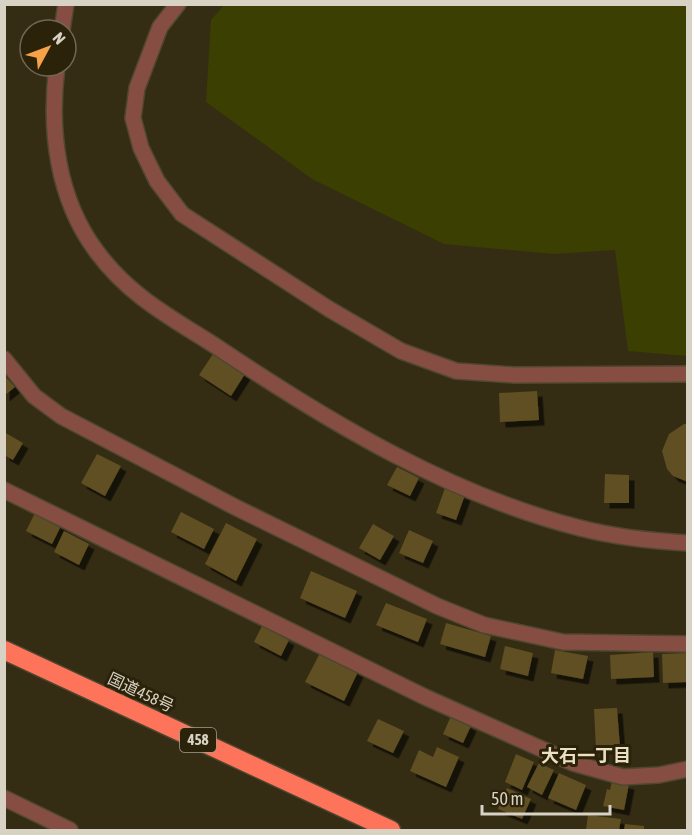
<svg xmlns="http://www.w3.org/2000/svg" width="692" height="835" font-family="'Asap Condensed','Noto Sans JP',sans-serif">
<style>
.green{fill:#3b3f01}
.building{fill:#5f4f20;filter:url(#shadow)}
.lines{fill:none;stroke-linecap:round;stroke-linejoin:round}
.minor-casing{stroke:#4f4730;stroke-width:18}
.highway-casing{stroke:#4f4730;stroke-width:21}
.minor{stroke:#864e43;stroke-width:15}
.highway{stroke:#fe745b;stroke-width:18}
.labels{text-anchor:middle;stroke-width:6;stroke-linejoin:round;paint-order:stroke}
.shield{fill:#2b220a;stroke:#a49d8c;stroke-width:1.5}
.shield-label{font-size:15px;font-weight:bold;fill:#d8d2c4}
.street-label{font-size:16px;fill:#d8d2c4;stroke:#2b220a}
.neighbourhood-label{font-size:18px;font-weight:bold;fill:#ebe0c3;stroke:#2b220a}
</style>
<defs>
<filter id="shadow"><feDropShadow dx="5.5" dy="5.5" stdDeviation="0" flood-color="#0009"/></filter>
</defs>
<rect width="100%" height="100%" fill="#352c14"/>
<path class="green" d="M224 5H687V356L628 351 615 250 555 254 444 244 312 179 206 102 211 20Z"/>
<g class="building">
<path d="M213 354 245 374 231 396 199 375Z"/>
<path d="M4 375 15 387 4 396Z"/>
<path d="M537 391 539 420 500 422 499 393Z"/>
<path d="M684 424H688V482L673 476 667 469 662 451 669 434Z"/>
<path d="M4 432 23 443 13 460 4 455Z"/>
<path d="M97 454 121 466 105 496 81 483Z"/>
<path d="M397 467 419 478 410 496 387 485Z"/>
<path d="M605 474 629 475V503H604Z"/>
<path d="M445 488 465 495 456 520 436 513Z"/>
<path d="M181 512 214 529 204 549 171 532Z"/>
<path d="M35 513 61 526 52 544 26 531Z"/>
<path d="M226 523 257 539 236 581 205 564Z"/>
<path d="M373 524 394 536 380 560 359 548Z"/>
<path d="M409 530 433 541 423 563 399 553Z"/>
<path d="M64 531 89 544 79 565 54 552Z"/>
<path d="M311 571 357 591 345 618 300 598Z"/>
<path d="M386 603 427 619 418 642 376 625Z"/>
<path d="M446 623 491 636 485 657 440 644Z"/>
<path d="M262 626 289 640 281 656 254 642Z"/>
<path d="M505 646 533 653 528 676 500 669Z"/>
<path d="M555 650 588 656 583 679 551 673Z"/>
<path d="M653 652 654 677 611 679 610 655Z"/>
<path d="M320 653 358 672 344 701 305 682Z"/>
<path d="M688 653V682L663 683 662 654Z"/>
<path d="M617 708 620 747 596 749 594 709Z"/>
<path d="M451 716 471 726 463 743 443 734Z"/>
<path d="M378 719 404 731 393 753 367 741Z"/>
<path d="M437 747 459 757 446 787 410 771 419 750 433 757Z"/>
<path d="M516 754 534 762 522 790 505 782Z"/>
<path d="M539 763 554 770 542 795 527 787Z"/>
<path d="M559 773 586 785 576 810 548 798Z"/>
<path d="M612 781 629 784 624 810 603 806 607 789 610 790Z"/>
<path d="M507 788 531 799 522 819 498 809Z"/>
<path d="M588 815 621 819 619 830H586Z"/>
<path d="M625 824 644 826V830H624Z"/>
</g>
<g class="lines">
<defs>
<g id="minor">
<path d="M178 4 160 27 137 88 133 118 141 148 157 181 182 214 329 309 401 351 456 371 514 375 688 374"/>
<path d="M62 30 66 4"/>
<path d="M57 66C49 130 57 199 97 252 131 298 174 319 220 349 329 422 452 496 580 528 615 537 651 541 688 543"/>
<path d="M4 359 34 396 61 416 235 507 437 606 484 625 563 642 688 644"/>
<path d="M4 490 425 697 573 763 623 777 659 775 688 769"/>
<path d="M4 798 70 830"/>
</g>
<path id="highway" d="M4 650 391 830"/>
</defs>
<use href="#minor" class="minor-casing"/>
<use href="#highway" class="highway-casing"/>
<use href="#minor" class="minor"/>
<use href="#highway" class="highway"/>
</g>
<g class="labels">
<rect class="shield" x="180" y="728" width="36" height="24" rx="4.5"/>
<g class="shield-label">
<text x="198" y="745">458</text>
</g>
<g class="street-label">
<text transform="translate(141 692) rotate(25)" y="6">国道458号</text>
</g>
<g class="neighbourhood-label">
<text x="586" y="762">大石一丁目</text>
</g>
</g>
<rect width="692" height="835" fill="none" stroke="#d8d2c4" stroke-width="12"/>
<g transform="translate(48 48) rotate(49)"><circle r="28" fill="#2b220a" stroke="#706854" stroke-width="1.5"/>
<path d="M0-4.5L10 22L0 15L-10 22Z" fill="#f7a248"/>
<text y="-9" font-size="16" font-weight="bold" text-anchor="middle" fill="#d8d2c4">N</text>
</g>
<path d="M482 805v9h128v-9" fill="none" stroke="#d8d2c4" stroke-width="3"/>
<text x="491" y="805" font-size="18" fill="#d8d2c4" stroke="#2b220a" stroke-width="4.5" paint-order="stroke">50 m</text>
</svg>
